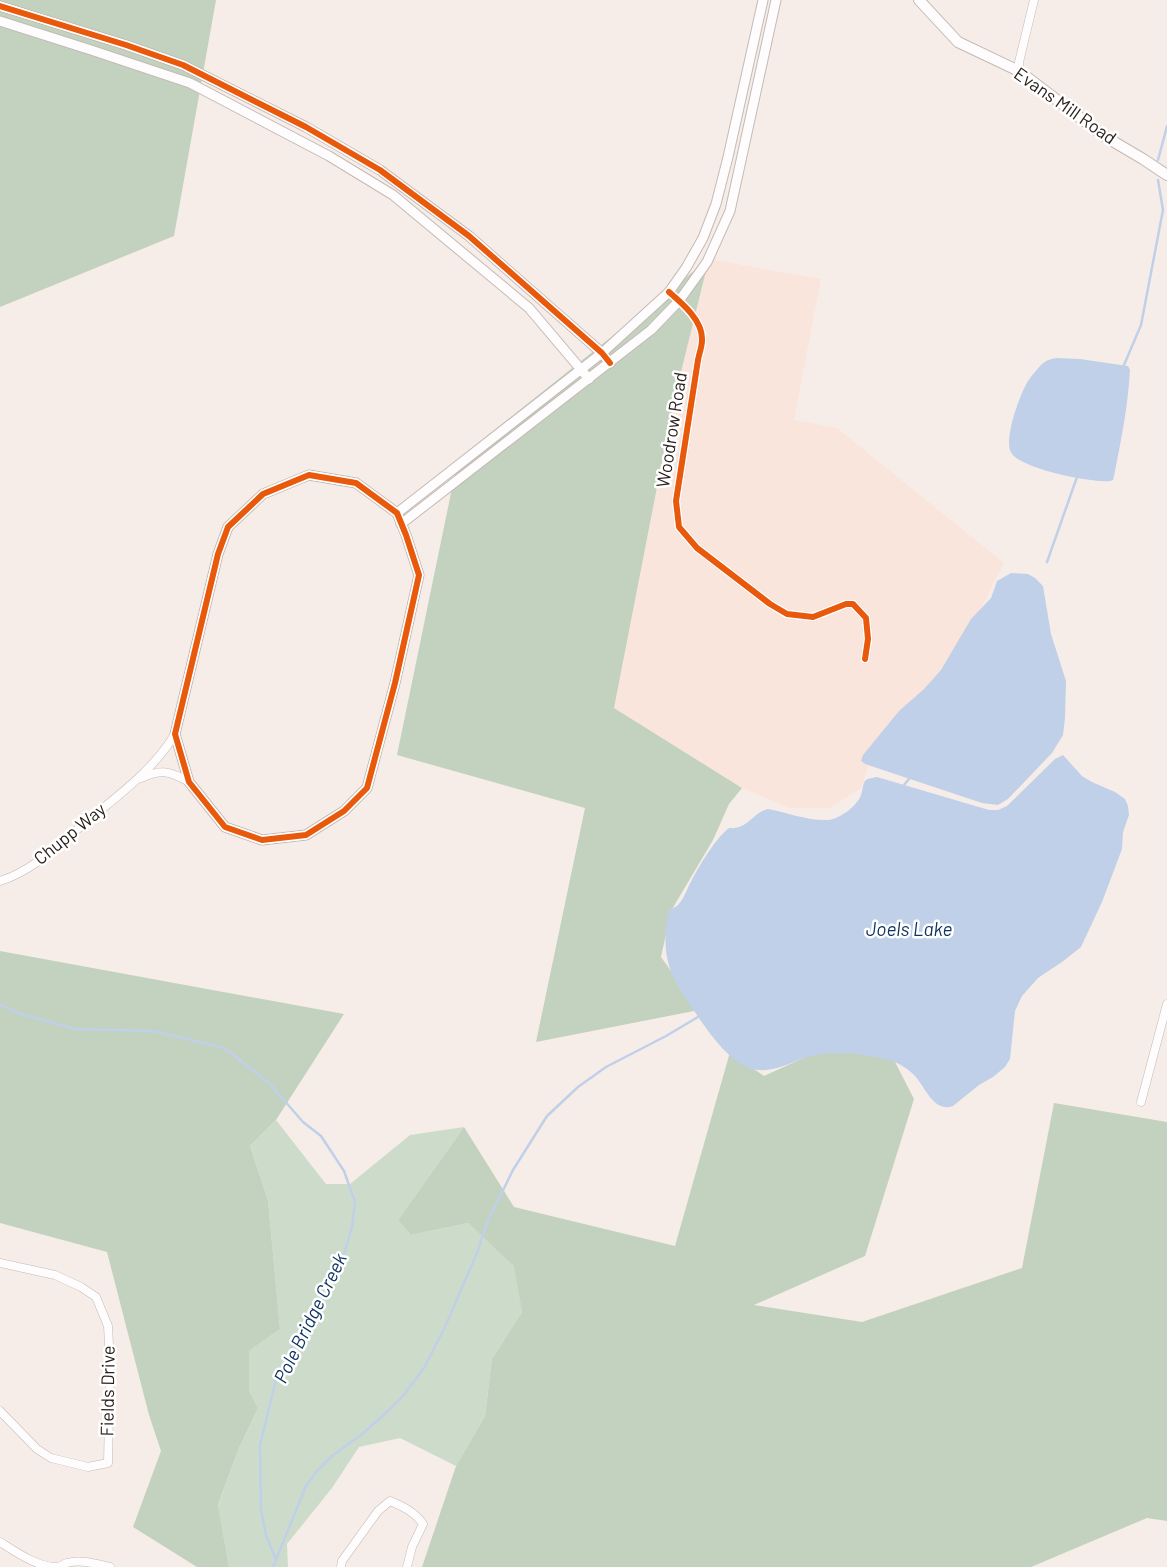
<svg xmlns="http://www.w3.org/2000/svg" width="1167" height="1567" font-family="Barlow,sans-serif">
<style>
.built{fill:#fae5dd}
.green{fill:#cddcca}
.forest{fill:#c2d2bf}
.water{fill:#c0d0e8}
.lines{fill:none;stroke-linecap:round;stroke-linejoin:round}
.stream{stroke:#c0d0e8;stroke-width:2.5}
.minor-casing{stroke:#c3bab6;stroke-width:9}
.tertiary-casing{stroke:#c3bab6;stroke-width:11}
.secondary-casing{stroke:#c3bab6;stroke-width:12}
.minor{stroke:#fefcfc;stroke-width:8}
.tertiary{stroke:#fefcfc;stroke-width:9}
.secondary{stroke:#fefcfc;stroke-width:10}
.cycleway-casing{stroke:#fff;stroke-width:9}
.cycleway{stroke:#e8590c;stroke-width:6}
.labels{text-anchor:middle;stroke-width:5;stroke-linejoin:round;paint-order:stroke}
.street-label{font-size:18px;fill:#2b211d;stroke:#fff}
.water-label{font-size:19px;font-style:italic;fill:#113562;stroke:#fff}
</style>
<rect width="100%" height="100%" fill="#f6ede9"/>
<path class="built" d="M709 259 821 279 794 420 837 428 1004 563 952 666 871 759 861 788 830 808H790L742 788 614 708 674 400Z"/>
<path class="green" d="M276 1120 326 1184H350L410 1135 464 1127 398 1220 411 1235 468 1223 515 1266 522 1312 492 1359 485 1416 456 1466 400 1438 359 1447 332 1488 287 1544 288 1567H229L218 1506 239 1448 258 1408 249 1390V1351L280 1329 268 1200 250 1146Z"/>
<g class="forest">
<path d="M0 0H216L174 236 0 307Z"/>
<path d="M709 259 674 400 614 708 742 788 729 804 713 840 671 911 661 957 699 1010 536 1042 585 808 397 755 458 459Z"/>
<path d="M0 951 344 1014 276 1120 250 1146 268 1200 280 1329 249 1351V1390L258 1408 239 1448 218 1505 229 1567H197L133 1527 161 1451 149 1415 107 1252 0 1223Z"/>
<path d="M823 1049 892 1056 914 1099 865 1256 754 1305 862 1322 1022 1268 1054 1103 1167 1122V1521L1147 1518 1031 1567H422L456 1466 485 1416 492 1359 522 1312 514 1266 468 1223 411 1235 398 1220 464 1127 514 1207 675 1246 730 1052 764 1076Z"/>
</g>
<g class="water">
<path d="M1056 358 1080 359 1128 366 1130 370C1128 407 1121 441 1114 476L1113 480 1110 481C1091 483 1023 469 1012 454 1002 442 1020 394 1028 381 1032 375 1037 369 1042 364 1047 360 1051 359 1056 358Z"/>
<path d="M1011 573 1028 574 1035 578 1043 586 1051 634 1066 681 1065 718 1063 735 1052 753 1008 799 998 805 982 803 865 764 861 761 863 755 899 711 924 689 941 670 971 619 991 598 997 581Z"/>
<path d="M1063 755 1082 776 1092 782 1115 792 1125 799 1128 806 1129 815 1123 832 1122 849 1102 902 1081 947 1062 962 1038 978 1022 996 1015 1011 1010 1059 1005 1067 993 1077 979 1085 953 1106C934 1113 925 1087 915 1076 910 1070 897 1062 889 1060 867 1055 845 1051 822 1054 797 1056 775 1077 749 1068 729 1060 713 1038 701 1021 679 988 662 970 666 928 667 923 667 914 670 910 672 908 675 907 677 906 682 901 684 896 687 890 694 874 715 838 729 828 748 830 752 813 768 809 789 813 808 821 829 820 841 818 857 806 861 795 863 790 862 784 866 780 869 778 873 778 877 777L989 810H998L1007 806 1055 759Z"/>
</g>
<g class="lines">
<g class="stream">
<path d="M1158 160 1167 126"/>
<path d="M1124 365 1141 325 1163 210 1158 180"/>
<path d="M1047 562 1077 477"/>
<path d="M904 785 909 779"/>
<path d="M0 1005 21 1014 75 1029 153 1031 221 1047 231 1053 270 1084 303 1122 321 1136 344 1171 355 1202 352 1227 342 1261 297 1336 276 1380 260 1445 261 1510 266 1535 276 1560"/>
<path d="M273 1567 306 1486 317 1471 333 1455 361 1435 387 1412 403 1396 424 1368 445 1327 477 1253 486 1225 513 1170 547 1116 578 1087 606 1067 666 1036 698 1017"/>
</g>
<defs>
<g id="minor">
<path d="M1019 71V62L1034 0"/>
<path d="M669 292C683 304 703 321 702 340 702 347 699 354 698 360L676 501 679 527 697 548 770 604 787 614 813 617 846 604H853L866 618 868 639 865 659"/>
<path d="M141 778C162 769 170 771 189 782"/>
<path d="M0 881C33 871 59 844 85 823 117 796 153 771 175 734"/>
<path d="M1141 1102 1167 1004"/>
<path d="M0 1263 55 1275 81 1287 96 1297 108 1326 110 1364 108 1463 88 1467 51 1458 37 1449 0 1411"/>
<path d="M0 1542C16 1552 37 1567 56 1567 61 1567 63 1564 67 1563 80 1559 97 1564 110 1567"/>
<path d="M341 1567 342 1561 378 1511 390 1501C402 1506 415 1512 423 1524L412 1547 407 1567"/>
</g>
<g id="tertiary">
<path d="M0 6 126 45 183 65 306 127 380 170 469 236 602 353 610 363"/>
<path d="M0 21 91 50 190 83 329 156 393 195 529 308 589 379"/>
<path d="M309 475 356 483 397 513 406 535 419 575 395 683 367 788 344 811 306 835 262 840 225 827 189 782 175 734 218 554 228 527 263 494Z"/>
<path d="M397 513 602 353 669 292 686 268 703 238 716 204 728 157 763 0"/>
<path d="M401 524 651 330 679 301 707 262 730 211 776 0"/>
</g>
<path id="secondary" d="M919 0 958 42 1019 71 1104 136 1143 159 1167 175"/>
</defs>
<use href="#minor" class="minor-casing"/>
<use href="#tertiary" class="tertiary-casing"/>
<use href="#secondary" class="secondary-casing"/>
<use href="#minor" class="minor"/>
<use href="#tertiary" class="tertiary"/>
<use href="#secondary" class="secondary"/>
<defs>
<g id="cycleway">
<path d="M0 6 126 45 183 65 306 127 380 170 469 236 602 353 610 363"/>
<path d="M669 292C683 304 703 321 702 340 702 347 699 354 698 360L676 501 679 527 697 548 770 604 787 614 813 617 846 604H853L866 618 868 639 865 659"/>
<path d="M309 475 356 483 397 513 406 535 419 575 395 683 367 788 344 811 306 835 262 840 225 827 189 782 175 734 218 554 228 527 263 494Z"/>
</g>
</defs>
<use href="#cycleway" class="cycleway-casing"/>
<use href="#cycleway" class="cycleway"/>
</g>
<g class="labels">
<g class="street-label">
<text transform="translate(1065 106) rotate(35)" y="6">Evans Mill Road</text>
<text transform="translate(672 430) rotate(-81)" y="6">Woodrow Road</text>
<text transform="translate(70 834) rotate(-39)" y="6">Chupp Way</text>
<text transform="translate(108 1391) rotate(-89)" y="6">Fields Drive</text>
</g>
<g class="water-label">
<text x="909" y="936">Joels Lake</text>
<text transform="translate(310 1318) rotate(-64)" y="7">Pole Bridge Creek</text>
</g>
</g>
</svg>
